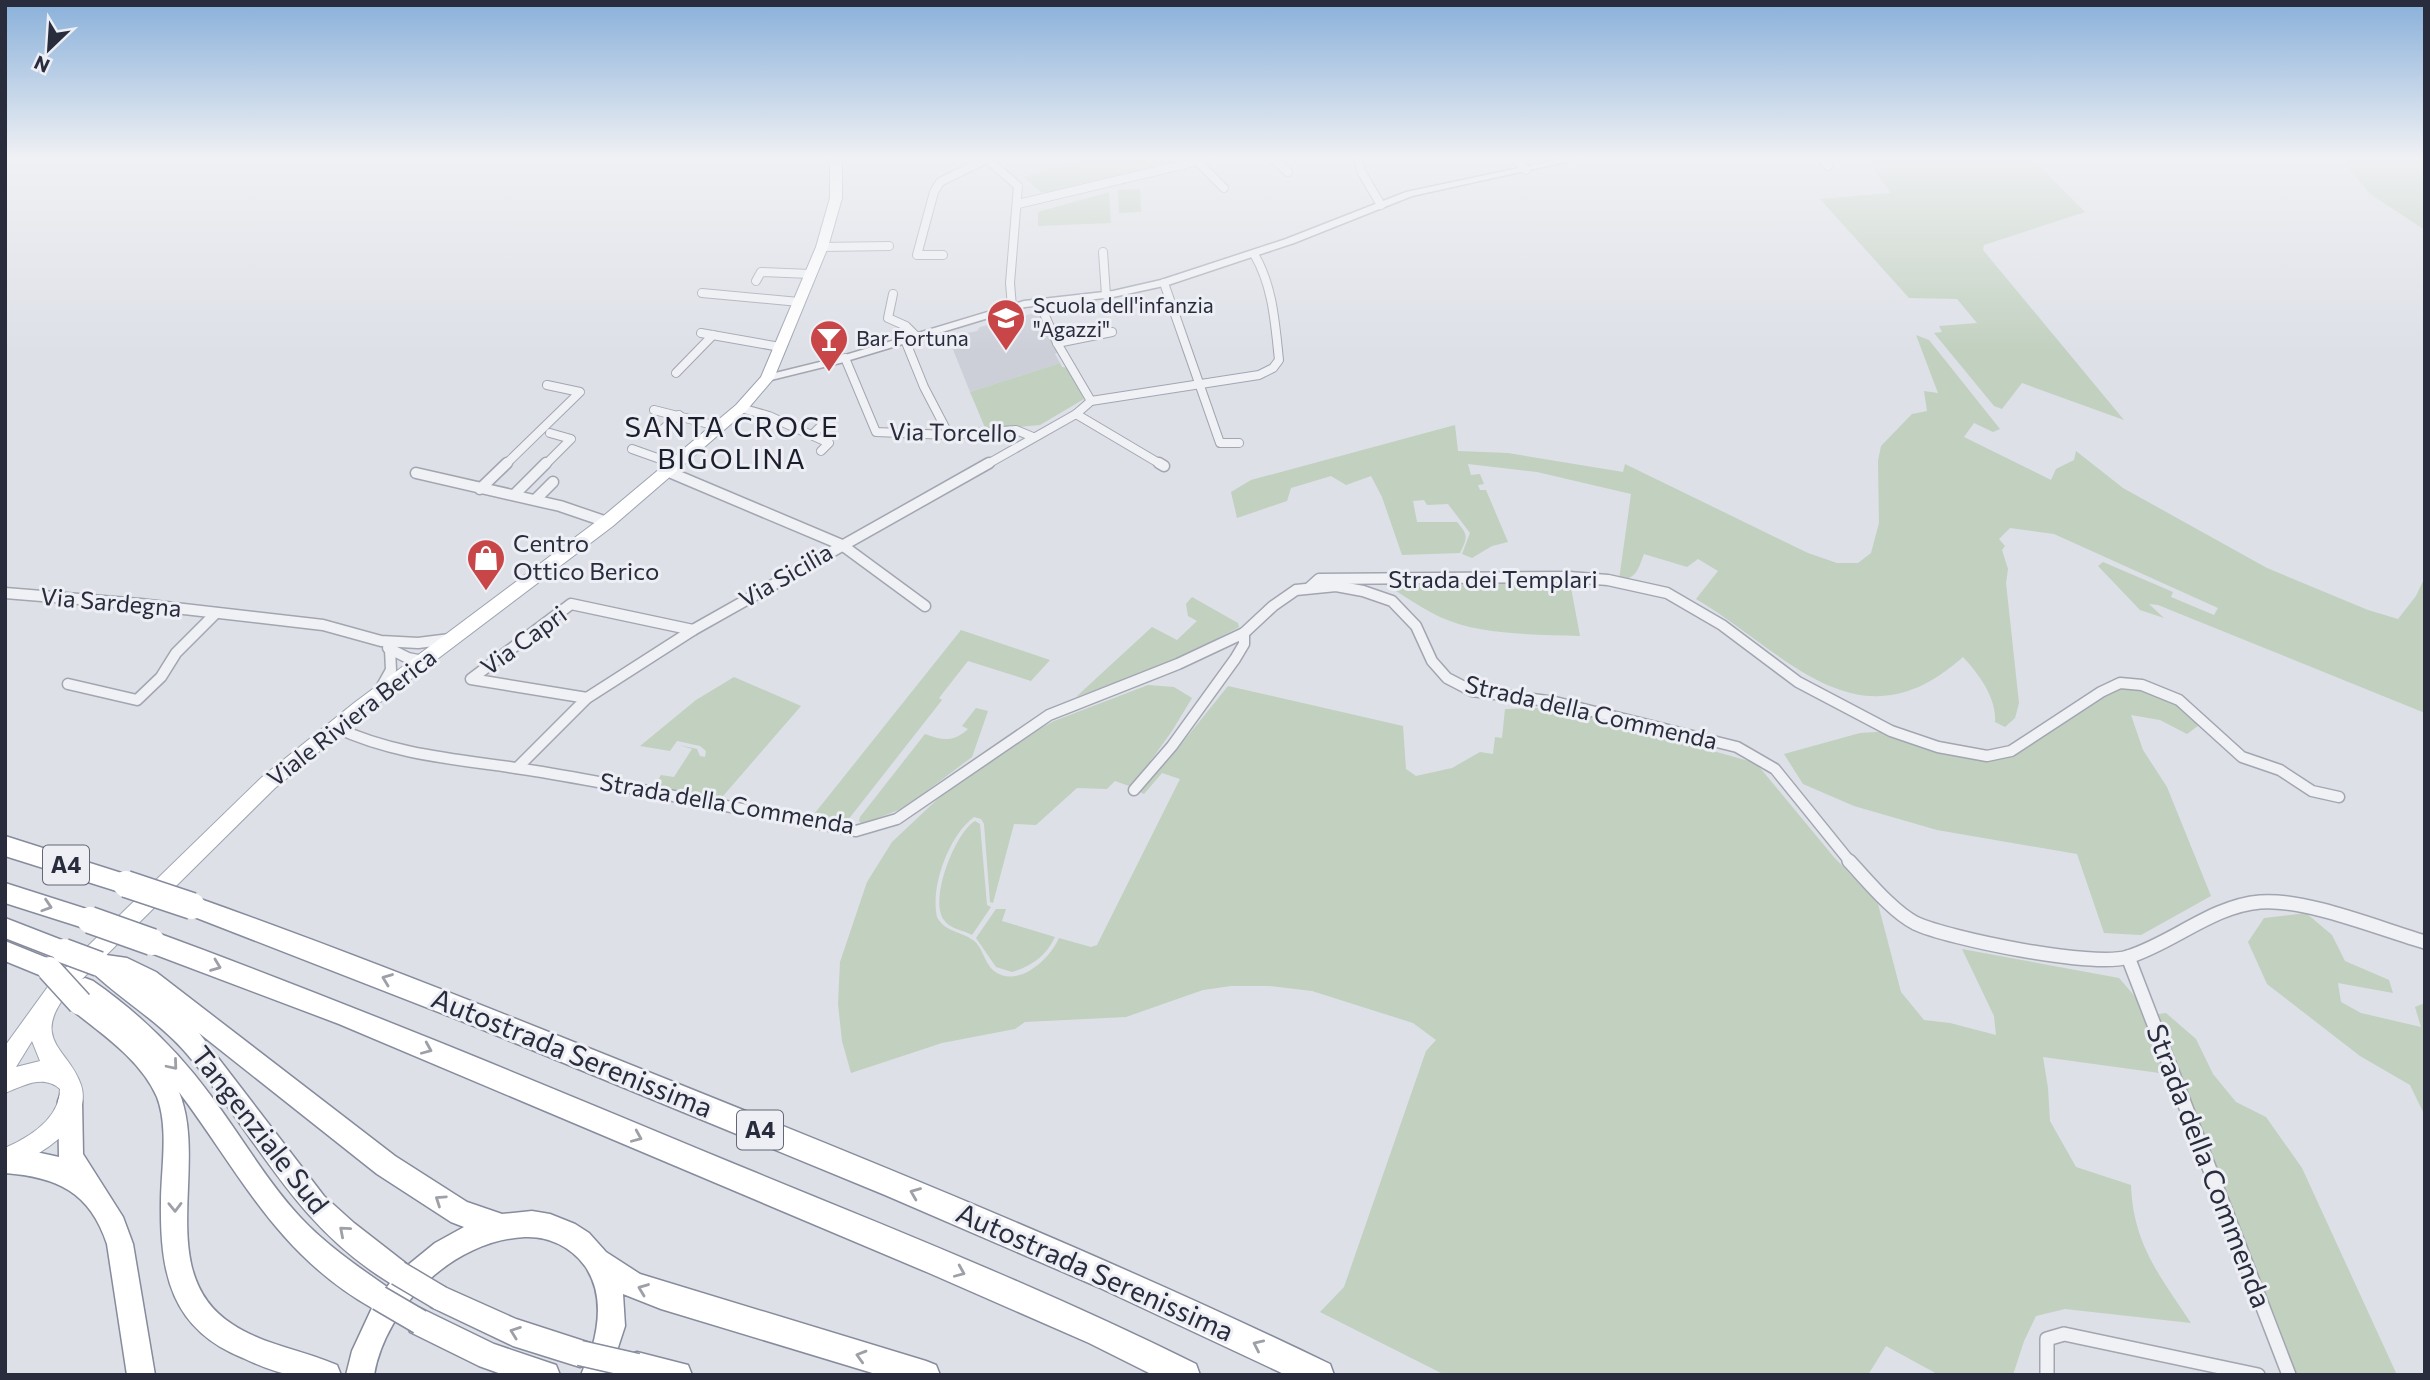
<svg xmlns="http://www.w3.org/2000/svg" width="2430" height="1380" font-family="Commissioner,sans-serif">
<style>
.built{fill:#cccfd8}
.green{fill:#c1d0bf}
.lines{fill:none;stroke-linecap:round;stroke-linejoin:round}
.minor-far2-casing{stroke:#a3a6b1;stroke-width:10}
.minor-far1-casing{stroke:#a3a6b1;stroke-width:13}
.minor-casing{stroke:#a3a6b1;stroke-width:16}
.tertiary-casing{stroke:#a3a6b1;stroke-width:3}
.primary-casing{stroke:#9da3b2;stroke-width:2}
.trunk-casing{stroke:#868b9d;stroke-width:3}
.motorway-casing{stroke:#868b9d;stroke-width:3}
.minor-far2{stroke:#f0f1f5;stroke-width:8}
.minor-far1{stroke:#f0f1f5;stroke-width:10}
.minor{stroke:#f0f1f5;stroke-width:13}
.tertiary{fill:#f0f1f5;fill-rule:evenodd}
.primary{fill:#fff;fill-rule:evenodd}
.trunk{fill:#fff;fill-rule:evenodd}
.motorway{fill:#fff;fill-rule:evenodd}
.trunk-bridge-casing{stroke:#868b9d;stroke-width:27;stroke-linecap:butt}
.motorway-bridge-casing{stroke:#868b9d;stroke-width:29;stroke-linecap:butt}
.trunk-bridge{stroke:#fff;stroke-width:24}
.motorway-bridge{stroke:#fff;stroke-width:26}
.oneway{stroke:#9ea0a8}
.labels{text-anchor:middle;stroke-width:6;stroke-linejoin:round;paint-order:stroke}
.far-poi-label{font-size:21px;fill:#282c3d;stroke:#edeff4;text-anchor:start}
.shield{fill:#edeff4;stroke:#636674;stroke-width:2}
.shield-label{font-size:23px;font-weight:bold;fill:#282c3d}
.street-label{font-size:24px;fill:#282c3d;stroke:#edeff4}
.poi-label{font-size:24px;fill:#282c3d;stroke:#edeff4;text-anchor:start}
.quarter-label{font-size:28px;letter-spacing:2px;fill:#1a1e2d;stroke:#edeff4}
.near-street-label{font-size:28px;fill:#282c3d;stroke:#edeff4}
</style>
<rect width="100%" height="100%" fill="#dde0e7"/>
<path class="built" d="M1035 313 1039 314 1060 351 1055 354 1060 363 970 392 948 337 977 331 980 327Z"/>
<g class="green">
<path d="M1086 159H1173L1175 162 1057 193 1041 192 1023 177Z"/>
<path d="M1866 159H2033L2085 212 1984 245 1983 250 2124 420 2022 383 2002 409 1994 406 1934 333 1942 332 1939 326 1977 323 1957 299 1909 298 1820 199 1891 193Z"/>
<path d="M2341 159H2425V230L2370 194Z"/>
<path d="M1140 189 1141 212 1119 213 1118 190Z"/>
<path d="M1109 192 1111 223 1038 226V212Z"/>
<path d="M1916 335 1929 340 2000 429 1993 432 1974 423 1964 437 2051 480 2056 469 2074 460 2076 451 2123 488 2267 568 2368 610 2398 619 2416 596 2425 577V713L2158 605 2149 604 2164 618 2140 610 2098 566 2103 562 2173 592 2171 597 2214 615 2218 608 2054 534 2010 528 1999 539 2005 546 2002 550 2008 569 2006 583 2019 703 2015 718 2005 727 1995 722C1997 698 1978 673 1963 657 1858 751 1787 653 1696 599L1718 571 1698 559 1687 567 1644 554C1638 569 1637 579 1619 580L1631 494 1537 472 1468 464 1471 475 1480 474 1484 484 1478 485 1480 490H1486L1508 542 1492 546 1472 558 1462 554 1470 533 1448 504 1427 505 1424 500 1413 501 1417 522H1457C1468 535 1468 537 1460 553L1402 555 1382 497 1371 476 1346 485 1331 476 1291 488 1287 501 1237 518 1231 492 1251 480 1455 425 1458 451 1508 453 1623 472 1625 464 1808 553 1837 563H1858L1871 553 1879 523 1878 461 1881 446 1912 414 1927 411 1924 391 1938 393Z"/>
<path d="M1060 363 1062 367 1070 368 1084 399 1040 425 986 430 970 392Z"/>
<path d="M1569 577 1580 636C1535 634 1482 636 1440 617 1416 606 1397 589 1373 579Z"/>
<path d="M1192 597 1238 623 1239 627 1179 659 1076 697 1152 627 1177 640 1197 621 1188 616 1186 604Z"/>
<path d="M961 630 1050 660 1031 681 968 661 939 698 942 700 844 825 811 818Z"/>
<path d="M734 677 801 706 717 803 652 790 661 775 674 777 692 749 679 745 697 749 700 756 705 757 706 751 700 746 677 741 670 751 640 746 696 700Z"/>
<path d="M2120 683 2179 700 2202 723 2187 734 2160 720 2131 715 2143 750 2167 787 2211 896 2141 935 2104 933 2077 854 1937 830 1854 806 1803 784 1784 754 1860 733 1891 731 1987 756 2011 751Z"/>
<path d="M1148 685 1174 687 1192 698 1172 731 1132 787 1115 781 1107 789 1077 788 1036 825 1014 824 993 903 990 902 984 824 981 819 974 817C949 835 930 887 937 917 945 932 960 931 973 940 983 947 984 963 994 971 1018 989 1050 959 1059 938L1091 947 1097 945 1180 779 1162 773 1144 794 1138 791 1170 758 1228 686 1403 726 1406 769 1416 776 1452 768 1480 752 1493 754 1495 737 1502 738 1505 709 1554 708 1592 717 1756 763 1833 856 1878 904 1901 992 1924 1020 1950 1023 1996 1035 1994 1016 1962 949 2119 978 2151 1015 2166 1013 2196 1039 2213 1074 2236 1102 2266 1117 2302 1168 2397 1375H2289L2174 1075 2043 1057 2048 1088 2050 1121 2076 1167 2131 1185C2133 1244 2160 1276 2191 1323L2065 1309 2036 1316 2024 1341 2013 1375H1939L1886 1346 1868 1375H1445L1320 1312 1344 1287 1426 1051 1436 1040 1413 1023 1312 991 1269 986H1231L1203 990 1126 1017 1025 1022 1015 1029 942 1043 851 1073 842 1041 838 1004 840 962 867 882 892 842 944 793 1021 739 1054 721Z"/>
<path d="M976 708 988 711 972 757 904 808 862 824 859 821 860 817 925 734C943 741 954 742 968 729L962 726Z"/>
<path d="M975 821 980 824 987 905 991 907 972 935C963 930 950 929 944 920 929 899 955 833 975 821Z"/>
<path d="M996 909H1006L1002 921 1055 937C1046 956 1032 966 1012 972L996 967 976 938Z"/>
<path d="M2306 913 2332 935 2345 961 2389 980 2393 993 2338 983 2341 1002 2361 1013 2421 1027 2415 1007 2425 1003V1116L2410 1085 2360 1056 2267 984 2248 942 2264 918Z"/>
</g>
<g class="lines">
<defs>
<g id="minor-far2">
<path d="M987 159 1018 186 1010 283 1012 307"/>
<path d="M1273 159 1288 172"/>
<path d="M1358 159 1362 173 1381 205"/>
<path d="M1515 159 1526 170"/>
<path d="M1822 159 1828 166"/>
<path d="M1197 161 1224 188"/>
<path d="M1018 204 1207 159"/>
<path d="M822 247 889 246"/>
<path d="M1103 252 1106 295"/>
<path d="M943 255H917L934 192 940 182 987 159"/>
<path d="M756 281 761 272 811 274"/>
<path d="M1164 283 1220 443H1239"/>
<path d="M702 293 799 302"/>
<path d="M893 294 888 318 906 326 916 336"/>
<path d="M701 333 780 347"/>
<path d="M905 340 924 387 949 435"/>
<path d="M1057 343 1112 332"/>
<path d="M845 358 876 432 949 435 1016 430 1033 437"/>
<path d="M676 373 713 335"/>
<path d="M1091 401 1259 375 1273 368 1279 360C1275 323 1273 286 1254 254"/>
<path d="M741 408 769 416 829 443 821 451"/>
<path d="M654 410 721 427"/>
<path d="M1076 414 1162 465"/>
<path d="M661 431 679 415"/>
<path d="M812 435 824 423"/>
<path d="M632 449 677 465"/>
<path d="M505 465 580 392 547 385"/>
<path d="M545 465 571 439 550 433"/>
<path d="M986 465 1076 414 1091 401 1057 343 1039 302"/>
</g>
<g id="minor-far1">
<path d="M672 463 677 465"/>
<path d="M1159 463 1164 466"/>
<path d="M669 472 842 545 925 606"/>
<path d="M416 473 560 506 607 522"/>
<path d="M480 489 507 463"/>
<path d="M514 495 546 463"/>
<path d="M536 499 553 482"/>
<path d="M1309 588 1319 579 1569 577 1608 580 1667 593 1722 625 1798 682 1891 731 1938 747 1987 756 2011 751 2101 692 2120 683 2142 685 2179 700 2242 757 2280 770 2312 791 2339 797"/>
<path d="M5 593 140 604 323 625 381 641 418 643 450 639"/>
<path d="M388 648 408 658 423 661"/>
<path d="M68 684 137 700 161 677 176 653 216 613"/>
<path d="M381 688 391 670 390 649"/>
<path d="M587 698 471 679 571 604 693 630"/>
<path d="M335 727C400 758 472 760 542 772 647 790 751 811 856 831L897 819 1049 715 1178 664 1244 633 1273 606 1296 590 1336 586 1363 591 1392 601 1416 626 1432 661 1447 678 1472 691 1555 702 1737 747 1775 769 1851 863"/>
<path d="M517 768 587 698 693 630 989 463"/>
<path d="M1134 790 1172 746 1235 659 1244 644V633"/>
</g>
<g id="minor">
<path d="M1849 861C1867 880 1892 911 1915 923 1949 939 2094 968 2128 957 2173 943 2212 906 2260 902 2305 898 2380 929 2425 942"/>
<path d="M2128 957 2289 1375"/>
<path d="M2047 1375V1339L2064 1334 2258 1375"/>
</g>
<path id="tertiary" d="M1562 159H1579L1412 196 1294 243 1168 285 1113 297 1025 307 840 363 767 381 761 378 763 376 832 359 1024 301 1113 291 1161 280 1286 239 1406 192Z"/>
<path id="primary" d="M830 159H842V198L828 247 774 378 746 411 613 526 366 713 275 788 66 995C31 1041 69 1049 81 1085 94 1126 35 1158 5 1170V1148C30 1137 60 1118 60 1089 43 1074 23 1086 5 1093V1046L52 981 261 778 354 703 601 518 736 405 761 377 816 247 830 198ZM32 1041 40 1061 16 1067Z"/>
<g id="trunk">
<path d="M5 918 72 944 75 951 72 958 64 961 5 938Z"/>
<path d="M5 941 57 962 60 969 57 976 49 979 5 961Z"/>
<path d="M99 954 127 958 156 972 395 1156 467 1202 502 1214 532 1211 550 1214 575 1224 589 1233 606 1252 640 1274 926 1361 936 1365 940 1375H879L661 1309 623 1294 625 1326 609 1375H581L585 1365 580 1367 513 1346 431 1307 427 1298 431 1289 440 1285 516 1319 590 1343 592 1348C600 1320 602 1291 585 1266 571 1247 549 1236 525 1237 454 1240 386 1306 374 1375H346L352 1351 372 1308C276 1253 242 1176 179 1092 209 1165 153 1273 232 1324 263 1345 303 1350 337 1365L341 1375C325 1375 309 1377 293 1375 277 1373 258 1365 243 1358 171 1329 160 1274 161 1202 161 1169 169 1128 157 1097 141 1060 102 1034 72 1010L68 1003 72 996 76 994 74 988 77 981 85 978 93 981C139 1013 178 1051 211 1096 241 1136 266 1180 300 1217 325 1244 357 1266 387 1287L390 1283C293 1224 257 1136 187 1054 159 1021 121 1000 91 971L88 964 91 957ZM199 1033 377 1174 451 1222 464 1227 435 1243 408 1265 354 1223 324 1196Z"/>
<path d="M70 1089 79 1093 82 1101 83 1154 123 1217 133 1244 155 1375H127L107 1244C90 1192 57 1177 5 1173V1149L36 1152 59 1157 58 1101 61 1093Z"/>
<path d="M420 1308 494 1344 556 1365 560 1375H504L479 1366 410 1332 406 1322 410 1312Z"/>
<path d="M637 1352 688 1365 692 1375H627L623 1366 627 1356Z"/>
</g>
<g id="motorway">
<path d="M5 836 134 877 138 884 134 891 126 894 5 856Z"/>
<path d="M5 883 99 913 102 920 99 927 90 930 5 903Z"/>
<path d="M192 896C353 953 512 1017 671 1081 893 1170 1114 1260 1330 1364L1334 1375H1286L1098 1287 885 1195 464 1022 184 913 180 906 184 899Z"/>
<path d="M152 931C348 1003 540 1083 732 1163 888 1227 1045 1289 1196 1364L1200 1375H1153L1089 1343 929 1273 339 1024 143 950 140 942 143 934Z"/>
</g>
</defs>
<use href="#minor-far2" class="minor-far2-casing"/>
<use href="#minor-far1" class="minor-far1-casing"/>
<use href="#minor" class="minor-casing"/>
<use href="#tertiary" class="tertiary-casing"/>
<use href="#primary" class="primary-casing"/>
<use href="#trunk" class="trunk-casing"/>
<use href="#motorway" class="motorway-casing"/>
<use href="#minor-far2" class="minor-far2"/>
<use href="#minor-far1" class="minor-far1"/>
<use href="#minor" class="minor"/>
<use href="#tertiary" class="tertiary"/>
<use href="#primary" class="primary"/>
<use href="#trunk" class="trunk"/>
<use href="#motorway" class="motorway"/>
<defs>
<g id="trunk-bridge">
<path d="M64 951 99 964"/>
<path d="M49 969 80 1003"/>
<path d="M398 1273 440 1298"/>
<path d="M379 1298 420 1322"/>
<path d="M580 1353 637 1366"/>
</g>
<g id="motorway-bridge">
<path d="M126 884 192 906"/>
<path d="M90 920 152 942"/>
</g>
</defs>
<use href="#trunk-bridge" class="trunk-bridge-casing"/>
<use href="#motorway-bridge" class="motorway-bridge-casing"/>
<use href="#trunk-bridge" class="trunk-bridge"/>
<use href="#motorway-bridge" class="motorway-bridge"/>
</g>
<defs><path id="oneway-chevron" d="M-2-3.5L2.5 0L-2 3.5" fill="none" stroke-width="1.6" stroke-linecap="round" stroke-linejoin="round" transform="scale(1.75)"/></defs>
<g class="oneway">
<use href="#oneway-chevron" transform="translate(47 906) rotate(18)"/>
<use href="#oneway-chevron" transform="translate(216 966) rotate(21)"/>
<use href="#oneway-chevron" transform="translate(387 979) rotate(-159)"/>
<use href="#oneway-chevron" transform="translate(427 1049) rotate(23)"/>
<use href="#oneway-chevron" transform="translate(173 1065) rotate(50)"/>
<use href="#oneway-chevron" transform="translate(637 1137) rotate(23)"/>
<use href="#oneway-chevron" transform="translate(915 1193) rotate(-158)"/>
<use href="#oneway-chevron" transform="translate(440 1200) rotate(-146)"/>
<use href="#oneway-chevron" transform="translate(175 1207) rotate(89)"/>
<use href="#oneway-chevron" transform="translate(344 1231) rotate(-139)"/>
<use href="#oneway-chevron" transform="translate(960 1272) rotate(23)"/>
<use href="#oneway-chevron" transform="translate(643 1289) rotate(-159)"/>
<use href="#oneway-chevron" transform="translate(515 1332) rotate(-160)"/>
<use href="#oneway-chevron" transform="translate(1258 1345) rotate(-155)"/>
<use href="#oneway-chevron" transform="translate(861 1356) rotate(-164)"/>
</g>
<linearGradient id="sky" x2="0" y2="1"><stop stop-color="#89b0da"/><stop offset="0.45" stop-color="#f0f1f4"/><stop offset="1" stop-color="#f0f1f4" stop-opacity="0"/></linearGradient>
<rect width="2430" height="352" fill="url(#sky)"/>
<defs>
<symbol id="school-pin" viewBox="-11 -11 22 30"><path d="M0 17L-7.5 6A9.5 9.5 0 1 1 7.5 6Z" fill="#c84648" stroke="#edeff4"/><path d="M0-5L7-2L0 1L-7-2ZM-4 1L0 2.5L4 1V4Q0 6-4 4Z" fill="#fff"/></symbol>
<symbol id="bar-pin" viewBox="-11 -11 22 30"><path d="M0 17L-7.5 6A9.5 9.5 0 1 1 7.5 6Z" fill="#c84648" stroke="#edeff4"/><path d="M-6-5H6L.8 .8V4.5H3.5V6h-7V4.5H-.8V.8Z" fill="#fff"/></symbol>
<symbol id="shop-pin" viewBox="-11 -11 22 30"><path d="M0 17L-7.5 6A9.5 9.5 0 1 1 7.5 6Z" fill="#c84648" stroke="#edeff4"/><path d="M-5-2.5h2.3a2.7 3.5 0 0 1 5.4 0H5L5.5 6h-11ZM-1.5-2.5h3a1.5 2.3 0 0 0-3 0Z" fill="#fff"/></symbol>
</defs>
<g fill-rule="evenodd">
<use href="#school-pin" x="984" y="296" width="44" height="60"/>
<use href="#bar-pin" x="807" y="317" width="44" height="60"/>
<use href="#shop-pin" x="464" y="536" width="44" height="60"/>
</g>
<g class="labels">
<g class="far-poi-label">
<text x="1033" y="313">Scuola dell'infanzia<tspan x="1033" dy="24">"Agazzi"</tspan></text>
<text x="856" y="346">Bar Fortuna</text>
</g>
<g class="shield">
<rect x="43" y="845.5" width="46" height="39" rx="5"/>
<rect x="737" y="1110.5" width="46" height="39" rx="5"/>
</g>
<g class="shield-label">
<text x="66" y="873">A4</text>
<text x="760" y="1138">A4</text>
</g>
<g class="street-label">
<text transform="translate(953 433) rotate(1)" y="8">Via Torcello</text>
<text transform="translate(786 576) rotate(-30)" y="8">Via Sicilia</text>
<text x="1493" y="588">Strada dei Templari</text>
<text transform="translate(111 603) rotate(5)" y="8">Via Sardegna</text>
<text transform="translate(524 641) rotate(-36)" y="8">Via Capri</text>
<text transform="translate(1591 713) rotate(13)" y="8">Strada della Commenda</text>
<text transform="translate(352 718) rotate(-38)" y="8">Viale Riviera Berica</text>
<text transform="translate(727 804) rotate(10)" y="8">Strada della Commenda</text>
</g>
<g class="poi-label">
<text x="513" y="552">Centro<tspan x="513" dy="28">Ottico Berico</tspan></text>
</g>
<g class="quarter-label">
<text x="732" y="437">SANTA CROCE<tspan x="732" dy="32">BIGOLINA</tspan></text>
</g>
<g class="near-street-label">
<text transform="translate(572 1053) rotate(22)" y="10">Autostrada Serenissima</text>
<text transform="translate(260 1130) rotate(52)" y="10">Tangenziale Sud</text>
<text transform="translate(2209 1166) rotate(69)" y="10">Strada della Commenda</text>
<text transform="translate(1095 1272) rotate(24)" y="10">Autostrada Serenissima</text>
</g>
</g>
<rect width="2430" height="1380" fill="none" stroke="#282c3d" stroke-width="14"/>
<g transform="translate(49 49) rotate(205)" stroke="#edeff4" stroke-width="5" paint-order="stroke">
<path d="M0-5L12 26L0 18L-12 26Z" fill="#282c3d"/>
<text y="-10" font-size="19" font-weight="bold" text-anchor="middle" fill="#282c3d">N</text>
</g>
</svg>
